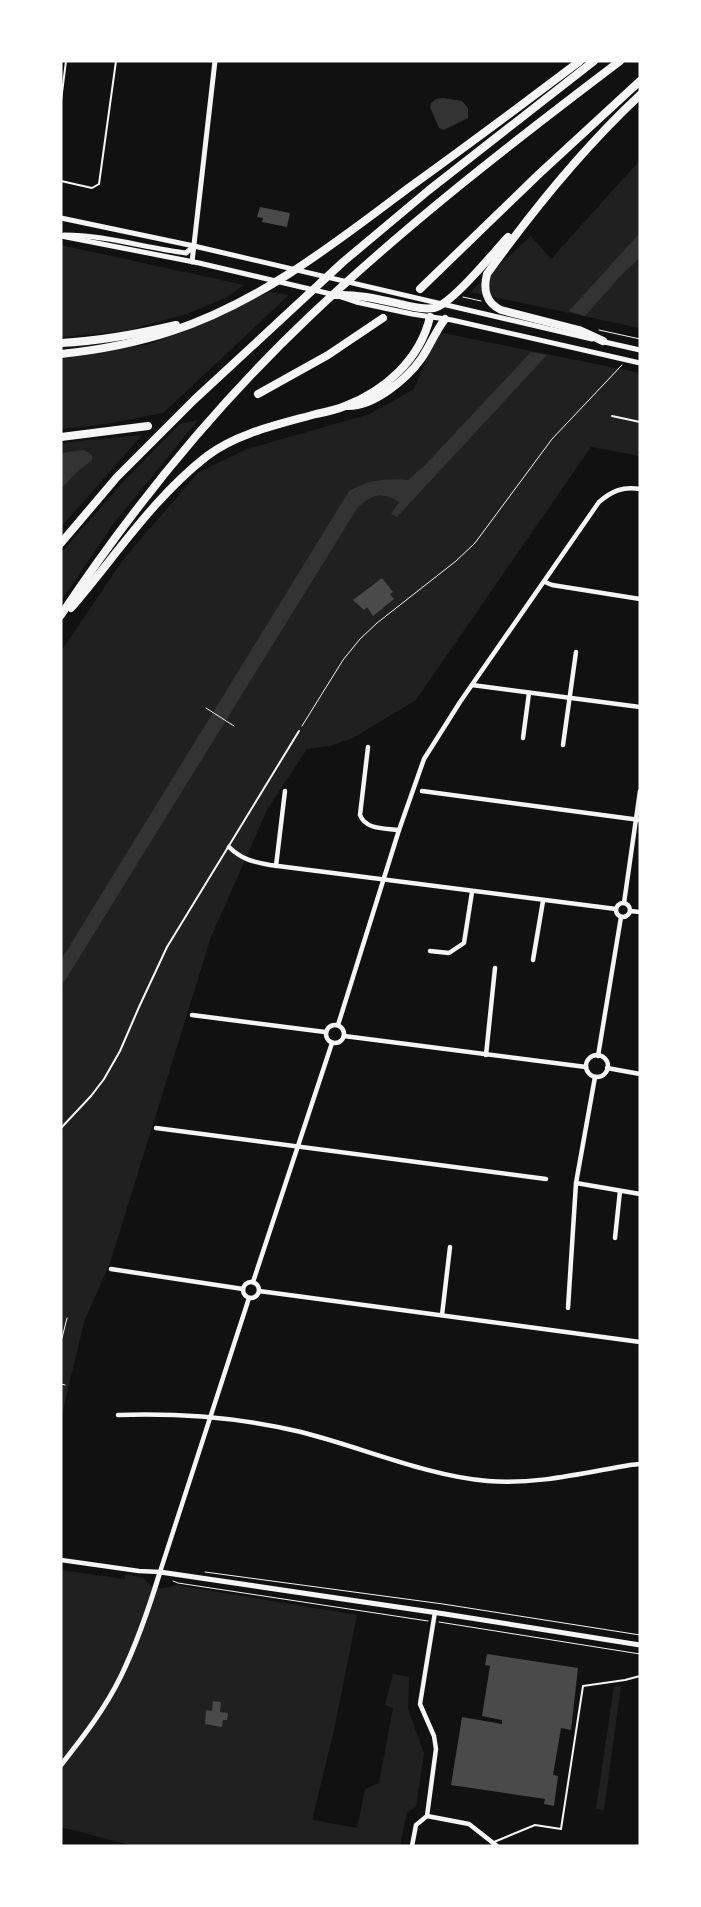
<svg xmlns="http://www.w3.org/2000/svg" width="701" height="1907" font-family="'Asap Condensed',sans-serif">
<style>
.green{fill:#202020}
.water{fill:#333}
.building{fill:#4a4a4a}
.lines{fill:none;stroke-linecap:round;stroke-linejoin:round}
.path{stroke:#f5f5f5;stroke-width:1}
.service{stroke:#f5f5f5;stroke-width:2}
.minor{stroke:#f5f5f5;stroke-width:4.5}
.tertiary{stroke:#f5f5f5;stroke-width:5}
.motorway{stroke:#f5f5f5;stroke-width:8}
</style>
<rect width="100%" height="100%" fill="#111"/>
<g class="green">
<path d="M640 160V328L470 292 531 236 551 259Z"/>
<path d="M61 245 244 285 225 298 187 314 125 331 61 337Z"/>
<path d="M269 292 289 295 163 413 107 424 61 429V359L150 344 216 318Z"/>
<path d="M438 332 640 373V456L591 447 416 700 353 738 330 746 307 749 267 810 211 937 110 1263 84 1322 61 1419V651L125 557 199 472 247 449 370 414 414 389Z"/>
<path d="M198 420 114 523 61 601V553L122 483 180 424Z"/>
<path d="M142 435 61 527V443Z"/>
<path d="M61 1570 125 1579V1574L144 1578C150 1590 164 1590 175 1585L357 1615 334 1730 312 1820 357 1828 365 1789 379 1783 393 1708 385 1705 393 1674 409 1677 408 1709 424 1753 416 1807 407 1812 400 1846H134L61 1827Z"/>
<path d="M614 1686H621L604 1810 596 1809Z"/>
</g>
<g class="water">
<path d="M443 98 462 101 468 108V118L444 130 439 128 430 107 431 103 436 99Z"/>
<path d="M640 233V258L623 273 585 316 569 311Z"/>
<path d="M531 352 547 355 397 517 391 514 399 502C380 491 374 494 358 507L61 987V960L349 491C371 479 383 479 408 480L425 465Z"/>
<path d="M84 450 92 455V460L77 472 61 489V453Z"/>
</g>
<g class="building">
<path d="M260 207 290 213 287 227 262 222 263 218 257 217Z"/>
<path d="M382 578 393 592 390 594 394 599 373 616 367 607 364 610 353 600Z"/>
<path d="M487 1654 578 1668 571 1730 561 1728 553 1775 558 1776 554 1806 544 1804 545 1799 451 1785 462 1717 502 1724V1720L482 1716 490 1666 485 1665Z"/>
<path d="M213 1701 221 1702 220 1712 228 1713 227 1720H223L222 1727 205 1724 206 1710 212 1711Z"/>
</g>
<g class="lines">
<g class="path">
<path d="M463 297 481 301"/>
<path d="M599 330 640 339"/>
<path d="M206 708 234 726"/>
<path d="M302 726 343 660 360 639 377 623 456 561 475 543 552 439 622 365"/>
<path d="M61 1342 67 1318"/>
<path d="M61 1384 65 1385"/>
<path d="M205 1572 443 1604 640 1635"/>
<path d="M173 1581 178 1583 428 1621"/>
<path d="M439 1622 640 1654"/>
</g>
<g class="service">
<path d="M61 101 66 61"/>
<path d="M61 181 92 188 99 184 116 61"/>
<path d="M612 416 640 422"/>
<path d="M61 1128 91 1096 104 1079 120 1051 139 1007 167 947 299 731"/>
<path d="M494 1842 535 1825 561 1829 583 1686 625 1680 640 1676"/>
</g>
<g class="minor">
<path d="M545 582 552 585 640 599"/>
<path d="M472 685 640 707"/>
<path d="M523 738 529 693"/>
<path d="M563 745 576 652"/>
<path d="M368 747 360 815C366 830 384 828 399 830"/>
<path d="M422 791 640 820"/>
<path d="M229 847C241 859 253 862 270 865L616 909"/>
<path d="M276 866 285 791"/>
<path d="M624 903 640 791"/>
<circle cx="623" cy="910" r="7"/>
<path d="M630 911 640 912"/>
<path d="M430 951 449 953 464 943 472 892"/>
<path d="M533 960 543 901"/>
<path d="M192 1015 325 1032"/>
<circle cx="335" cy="1034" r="9"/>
<path d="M338 1025 399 830 424 759 460 702 599 502C612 491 623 486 640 489"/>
<path d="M344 1036 586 1067"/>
<path d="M486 1055 495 968"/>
<circle cx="597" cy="1066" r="11"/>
<path d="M598 1056 621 917"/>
<path d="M607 1068 640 1074"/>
<path d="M156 1128 546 1179"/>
<path d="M576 1183 640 1194"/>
<path d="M615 1238 620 1191"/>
<path d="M111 1269 243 1289"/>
<circle cx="251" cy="1290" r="8"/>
<path d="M253 1282 332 1043"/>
<path d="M259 1291 640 1342"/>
<path d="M568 1308 576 1183 595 1077"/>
<path d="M442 1315 450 1247"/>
<path d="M118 1415C178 1413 243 1418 301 1432 361 1447 427 1476 488 1481 536 1485 583 1473 630 1465L640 1464"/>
<path d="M61 1560 139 1571 160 1572 249 1298"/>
<path d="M427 1816 469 1824 497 1846"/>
<path d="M412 1846 416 1825 427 1816 436 1749 434 1736 420 1704 435 1612"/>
</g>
<g class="tertiary">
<path d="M61 218 194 246 592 339"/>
<path d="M64 235C105 235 145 248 186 253L193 247"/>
<path d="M61 236 199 263 335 295 356 302 412 314 452 320 640 363"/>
<path d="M192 262 215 61"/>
<path d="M600 341 640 350"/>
<path d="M61 1765C83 1737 105 1709 121 1676 137 1643 149 1608 160 1572L445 1614 640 1645"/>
</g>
<g class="motorway">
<path d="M420 289 539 174 640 81"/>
<path d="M335 295C357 294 378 299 400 304 410 306 423 310 434 308 452 304 493 253 508 237"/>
<path d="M603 341 579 330 501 310C486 303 483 289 487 274 533 210 582 149 640 95"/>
<path d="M61 343C100 341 138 334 176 325"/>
<path d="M61 354C99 350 136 343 172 331 260 302 334 244 407 189 465 147 523 104 580 61"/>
<path d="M258 394 328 355 383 318"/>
<path d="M347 406C373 407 407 379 421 359 430 346 435 332 445 319"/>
<path d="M61 437 148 426"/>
<path d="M61 543 117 477 194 400 343 262 429 190 594 61"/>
<path d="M71 608C115 557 153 498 207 456 237 433 280 424 316 414 326 412 336 410 345 406 386 390 420 359 430 317"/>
<path d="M61 615C133 507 215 406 310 316 407 224 513 142 620 61"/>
</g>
</g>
<rect width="701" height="1907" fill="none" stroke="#ffffff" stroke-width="125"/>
</svg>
